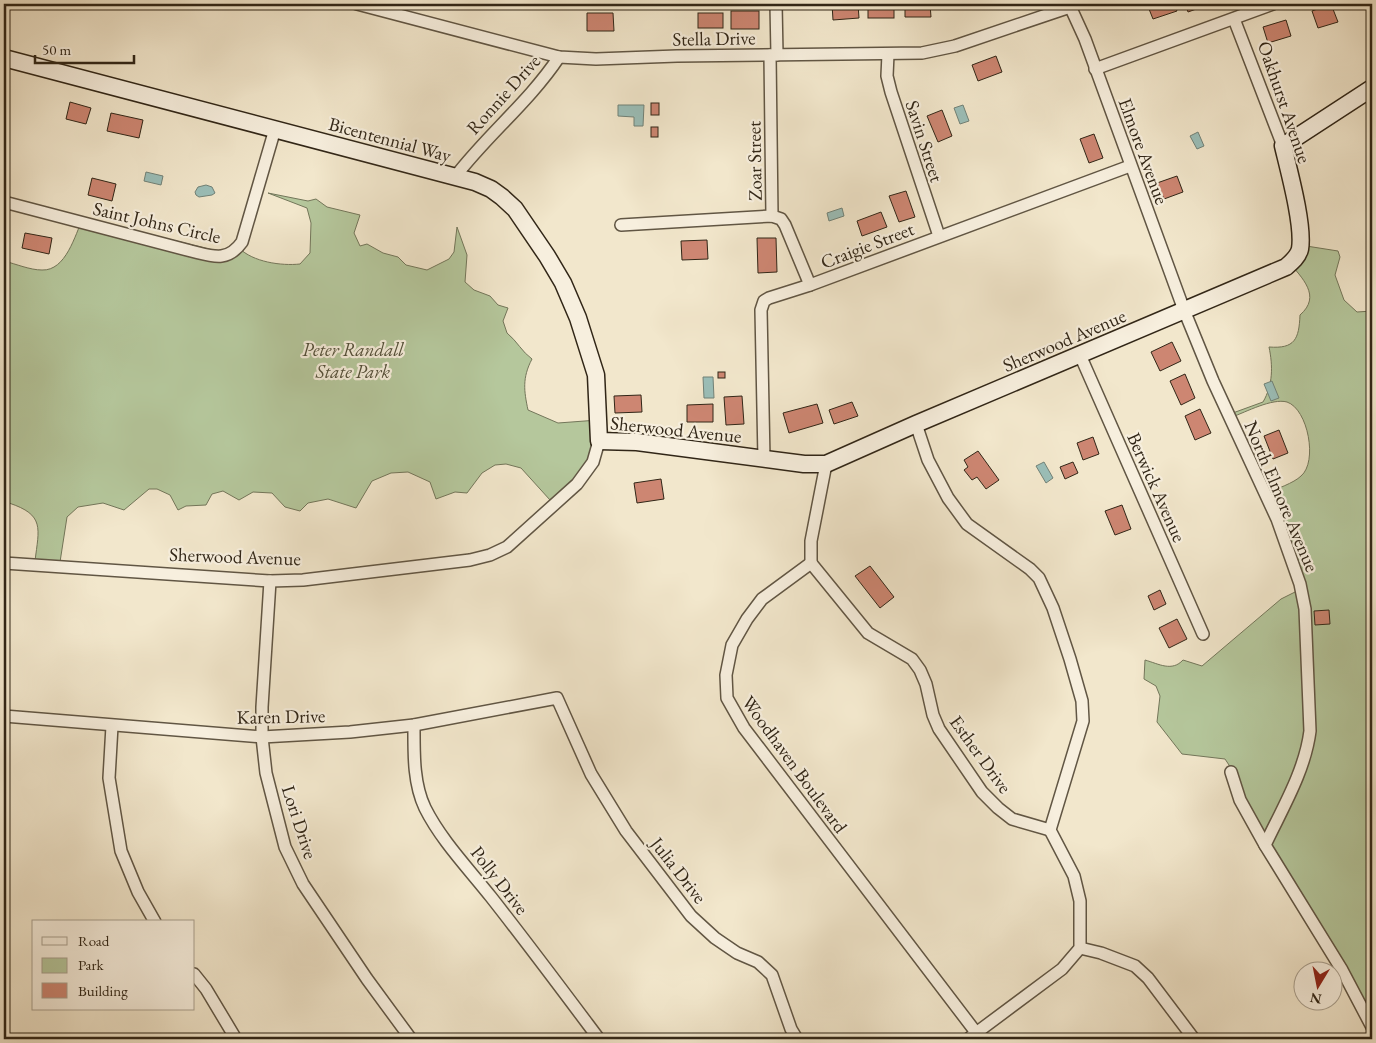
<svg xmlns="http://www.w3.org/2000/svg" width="1376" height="1043" font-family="'EB Garamond',serif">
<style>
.green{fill:#b5c79c;stroke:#73765a}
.water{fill:#9bbfb9;stroke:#718278}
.building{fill:#cd8672;stroke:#312617}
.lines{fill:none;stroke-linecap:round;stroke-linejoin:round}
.street-casing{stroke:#615644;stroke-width:14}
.secondary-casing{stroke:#312617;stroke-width:19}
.street{stroke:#f7efde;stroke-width:11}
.secondary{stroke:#f7efde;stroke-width:16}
.labels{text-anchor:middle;stroke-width:4.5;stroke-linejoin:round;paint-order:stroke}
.street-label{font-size:19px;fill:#312617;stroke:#f7efde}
.park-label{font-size:19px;font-style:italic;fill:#524e38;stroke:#f7efde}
</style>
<rect width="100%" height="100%" fill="#f2e7cc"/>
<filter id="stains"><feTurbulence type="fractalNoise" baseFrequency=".004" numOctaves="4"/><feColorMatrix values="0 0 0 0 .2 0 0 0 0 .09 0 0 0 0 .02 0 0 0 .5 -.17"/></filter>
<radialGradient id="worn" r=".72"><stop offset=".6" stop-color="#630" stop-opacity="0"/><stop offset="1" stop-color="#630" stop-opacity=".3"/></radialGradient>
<g class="green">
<path d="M268 193 308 201 316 199 327 207 360 215 354 233 360 246 367 244 383 253 398 257 406 265 427 270 449 259 454 252 457 227 467 255 465 282 474 290 490 296 498 305 508 308 503 321 507 333C517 341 522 352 532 359 522 378 524 391 528 410L558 423 598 420 593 457 570 484 550 500 521 468 506 464 495 465 482 473 467 493 455 492 436 499 430 482 408 472 391 473 372 481 356 508 328 499 308 503 300 511 285 507 272 493 253 492 239 500 223 491 212 494 206 505 186 506 178 510 170 495 157 489H149L124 510 103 503 78 507 67 517 60 562 35 561C39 528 45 515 9 503L4 492V261C16 264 30 270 42 270 66 271 75 235 83 218L209 249 226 252 239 248C253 262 281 266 300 264L310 253 311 223 307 208Z"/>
<path d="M1300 245 1338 251 1340 257 1335 275 1344 300 1357 312 1372 311V1037L1369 1024 1255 822 1235 774 1225 759 1182 754 1157 722 1160 696 1156 686 1144 679 1145 660C1159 664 1172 672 1183 660L1202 666 1281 599 1301 589 1267 493C1276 489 1294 483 1301 476 1318 462 1308 409 1287 402 1272 398 1246 412 1232 417L1230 414 1263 402C1273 385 1273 366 1269 347 1295 349 1299 339 1300 315 1322 296 1302 278 1288 261Z"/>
</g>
<g class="water">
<path d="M618 105H644L643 126H634V117L618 116Z"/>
<path d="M963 105 969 121 960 124 954 108Z"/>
<path d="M1198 132 1204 146 1197 149 1190 136Z"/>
<path d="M146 172 163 176 161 185 144 181Z"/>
<path d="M206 185 212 187 215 193 212 195 199 197 196 195 195 192 198 187Z"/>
<path d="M842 208 844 216 829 221 827 213Z"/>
<path d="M713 377 714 398H704L703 377Z"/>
<path d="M1272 381 1279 398 1271 401 1264 384Z"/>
<path d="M1044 462 1053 478 1046 483 1036 466Z"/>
</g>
<g class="building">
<path d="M832 4H858L859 18 833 20Z"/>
<rect x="868" y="4" width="26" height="14"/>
<path d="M905 4H930L931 17H905Z"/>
<path d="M1147 4H1174L1177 11 1153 19Z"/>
<path d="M1185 4H1210L1188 12Z"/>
<path d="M1331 4 1338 22 1318 28 1312 11Z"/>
<rect x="731" y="11" width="28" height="18"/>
<path d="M587 13H613L614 31H587Z"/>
<rect x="698" y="13" width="25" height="15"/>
<path d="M1286 20 1291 36 1268 43 1263 27Z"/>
<path d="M996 56 1002 72 978 81 972 65Z"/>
<path d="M70 102 91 108 86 124 66 119Z"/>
<rect x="651" y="103" width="8" height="12"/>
<path d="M942 110 952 136 938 142 927 116Z"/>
<path d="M111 113 143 120 139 138 107 131Z"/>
<rect x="651" y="127" width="7" height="10"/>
<path d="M1094 134 1103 158 1089 163 1080 139Z"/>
<path d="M1177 176 1183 192 1164 199 1157 183Z"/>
<path d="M92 178 116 184 112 201 88 195Z"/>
<path d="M906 191 915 217 899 222 889 196Z"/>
<path d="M881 212 887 227 862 236 857 221Z"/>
<path d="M4 228 7 229 4 245Z"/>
<path d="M25 233 52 238 49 254 22 248Z"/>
<path d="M757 238H776L777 272 758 273Z"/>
<path d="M707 240 708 259 682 260 681 241Z"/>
<path d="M1172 342 1181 361 1160 371 1151 352Z"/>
<rect x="718" y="372" width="7" height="6"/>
<path d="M1185 374 1195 398 1181 405 1170 381Z"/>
<path d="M641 395 642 412 615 413 614 396Z"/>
<path d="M742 396 744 424 726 425 724 397Z"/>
<path d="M852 402 858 416 834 424 829 410Z"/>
<path d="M713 404V422H687V405Z"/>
<path d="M817 404 823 423 789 433 783 413Z"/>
<path d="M1200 409 1211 433 1195 440 1185 416Z"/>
<path d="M1279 430 1288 453 1273 459 1264 436Z"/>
<path d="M1093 437 1099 454 1083 460 1077 443Z"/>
<path d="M978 451 999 480 986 489 977 477 972 480 964 470 968 467 964 460Z"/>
<path d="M1073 462 1078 473 1065 479 1060 467Z"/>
<path d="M661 479 664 499 637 503 634 483Z"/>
<path d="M1122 505 1131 529 1115 535 1105 511Z"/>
<path d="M870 566 894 597 880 608 855 576Z"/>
<path d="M1160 590 1166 604 1154 610 1148 596Z"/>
<path d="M1329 610 1330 624 1315 625 1314 611Z"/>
<path d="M1177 619 1187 639 1169 648 1159 628Z"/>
</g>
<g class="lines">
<defs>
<g id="street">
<path d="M357 4 559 57 596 59 677 56 922 53 955 46 1070 7"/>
<path d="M776 4 777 55"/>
<path d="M1069 4 1085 39 1184 310 1213 381 1277 519 1300 584 1305 609 1310 731C1305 771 1282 809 1265 845"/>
<path d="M1234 19 1283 146"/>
<path d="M888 54 887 76 891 92 939 236"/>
<path d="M770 55 772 216"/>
<path d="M1095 69 1273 4"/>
<path d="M455 177C487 135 529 102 559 57"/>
<path d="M4 202 191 251C212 256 227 263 242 242L275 129"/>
<path d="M621 225 772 216 781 219 785 225 810 285"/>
<path d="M1080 355 1203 634"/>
<path d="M916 424 928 460 948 498 967 524 1030 569 1039 578 1053 608 1070 659 1082 701 1083 721 1050 830 1074 876 1080 901V948L1062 969 968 1039"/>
<path d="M764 459 761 310 764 301 769 298 810 285 1130 166"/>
<path d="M4 563 270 581 303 580 470 560 490 555 507 547 577 484 593 462 599 441"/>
<path d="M811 563 762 599 747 619 732 645 726 675 727 698 744 728 981 1039"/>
<path d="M811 563 868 633 912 659 920 670 926 684 933 715 939 729 982 792 998 808 1012 819 1050 830"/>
<path d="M811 563V541L826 464"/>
<path d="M270 581 262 707V737L266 773 285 847 303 884 367 979 411 1039"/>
<path d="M4 716 262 737 350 732 414 725 557 698 591 774 626 831 691 916 715 938 737 953 758 962 772 975 791 1029 797 1039"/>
<path d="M414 725C414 752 413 783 425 808 441 840 468 868 491 897 528 944 563 991 599 1039"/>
<path d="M112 726 109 778 121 851 138 892 155 922"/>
<path d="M1231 772 1240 800 1265 845 1342 970 1372 1027"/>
<path d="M1080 948 1101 953 1135 966 1148 978 1194 1039"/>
<path d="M194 974 206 989 236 1039"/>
</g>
<path id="secondary" d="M4 58 475 182 491 189 502 197 515 209 547 256 563 283 578 318 596 375 599 441 637 442 804 464H826L916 424 1286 267C1292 262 1298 257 1300 249 1304 226 1289 171 1283 146L1372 88"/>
</defs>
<use href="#street" class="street-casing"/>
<use href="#secondary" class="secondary-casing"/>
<use href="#street" class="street"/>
<use href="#secondary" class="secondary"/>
</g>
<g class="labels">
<g class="street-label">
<text transform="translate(714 38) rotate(-1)" y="7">Stella Drive</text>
<text transform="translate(503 94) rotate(-48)" y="7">Ronnie Drive</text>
<text transform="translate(1285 102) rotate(71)" y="7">Oakhurst Avenue</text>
<text transform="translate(390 139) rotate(15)" y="7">Bicentennial Way</text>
<text transform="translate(925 141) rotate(72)" y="7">Savin Street</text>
<text transform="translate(1144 151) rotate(70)" y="7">Elmore Avenue</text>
<text transform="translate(754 161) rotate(-91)" y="7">Zoar Street</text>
<text transform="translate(157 222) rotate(13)" y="7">Saint Johns Circle</text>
<text transform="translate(867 245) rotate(-21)" y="7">Craigie Street</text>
<text transform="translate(1064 340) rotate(-23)" y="7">Sherwood Avenue</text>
<text transform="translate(676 429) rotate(6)" y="7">Sherwood Avenue</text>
<text transform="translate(1157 487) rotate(66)" y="7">Berwick Avenue</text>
<text transform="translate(1282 496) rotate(67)" y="7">North Elmore Avenue</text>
<text transform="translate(235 556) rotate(2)" y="7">Sherwood Avenue</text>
<text transform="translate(281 716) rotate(-1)" y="7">Karen Drive</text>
<text transform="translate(981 754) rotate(54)" y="7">Esther Drive</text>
<text transform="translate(795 764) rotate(54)" y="7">Woodhaven Boulevard</text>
<text transform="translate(300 822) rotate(72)" y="7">Lori Drive</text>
<text transform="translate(679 870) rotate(52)" y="7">Julia Drive</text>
<text transform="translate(500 880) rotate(52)" y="7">Polly Drive</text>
</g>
<g class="park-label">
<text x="353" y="356">Peter Randall<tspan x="353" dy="22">State Park</tspan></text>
</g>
</g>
<rect width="1376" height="1043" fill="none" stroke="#f2e7cc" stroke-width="20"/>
<rect x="5" y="5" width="1366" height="1033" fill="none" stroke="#312617" stroke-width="2.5"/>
<rect x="10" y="10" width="1356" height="1023" fill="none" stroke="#312617"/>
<rect x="32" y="920" width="162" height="90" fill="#f7efde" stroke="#a89f8e"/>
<rect x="42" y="937" width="25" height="8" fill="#f7efde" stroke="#a89f8e"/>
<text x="78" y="946" font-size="15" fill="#312617">Road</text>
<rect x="42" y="958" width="25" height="15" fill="#b5c79c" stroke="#a89f8e"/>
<text x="78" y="970" font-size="15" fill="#312617">Park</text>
<rect x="42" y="983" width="25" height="15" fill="#cd8672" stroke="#a89f8e"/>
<text x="78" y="996" font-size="15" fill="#312617">Building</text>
<g transform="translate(1318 986) rotate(190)"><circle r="24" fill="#f7efde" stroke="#a89f8e"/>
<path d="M0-4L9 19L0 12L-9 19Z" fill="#8f2418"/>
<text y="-8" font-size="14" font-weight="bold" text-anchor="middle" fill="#312617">N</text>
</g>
<path d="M35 55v8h99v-8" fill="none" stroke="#312617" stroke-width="2.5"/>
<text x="42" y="55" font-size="15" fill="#312617" stroke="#f7efde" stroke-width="4" paint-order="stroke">50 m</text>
<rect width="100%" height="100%" filter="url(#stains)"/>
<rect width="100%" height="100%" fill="url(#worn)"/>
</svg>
